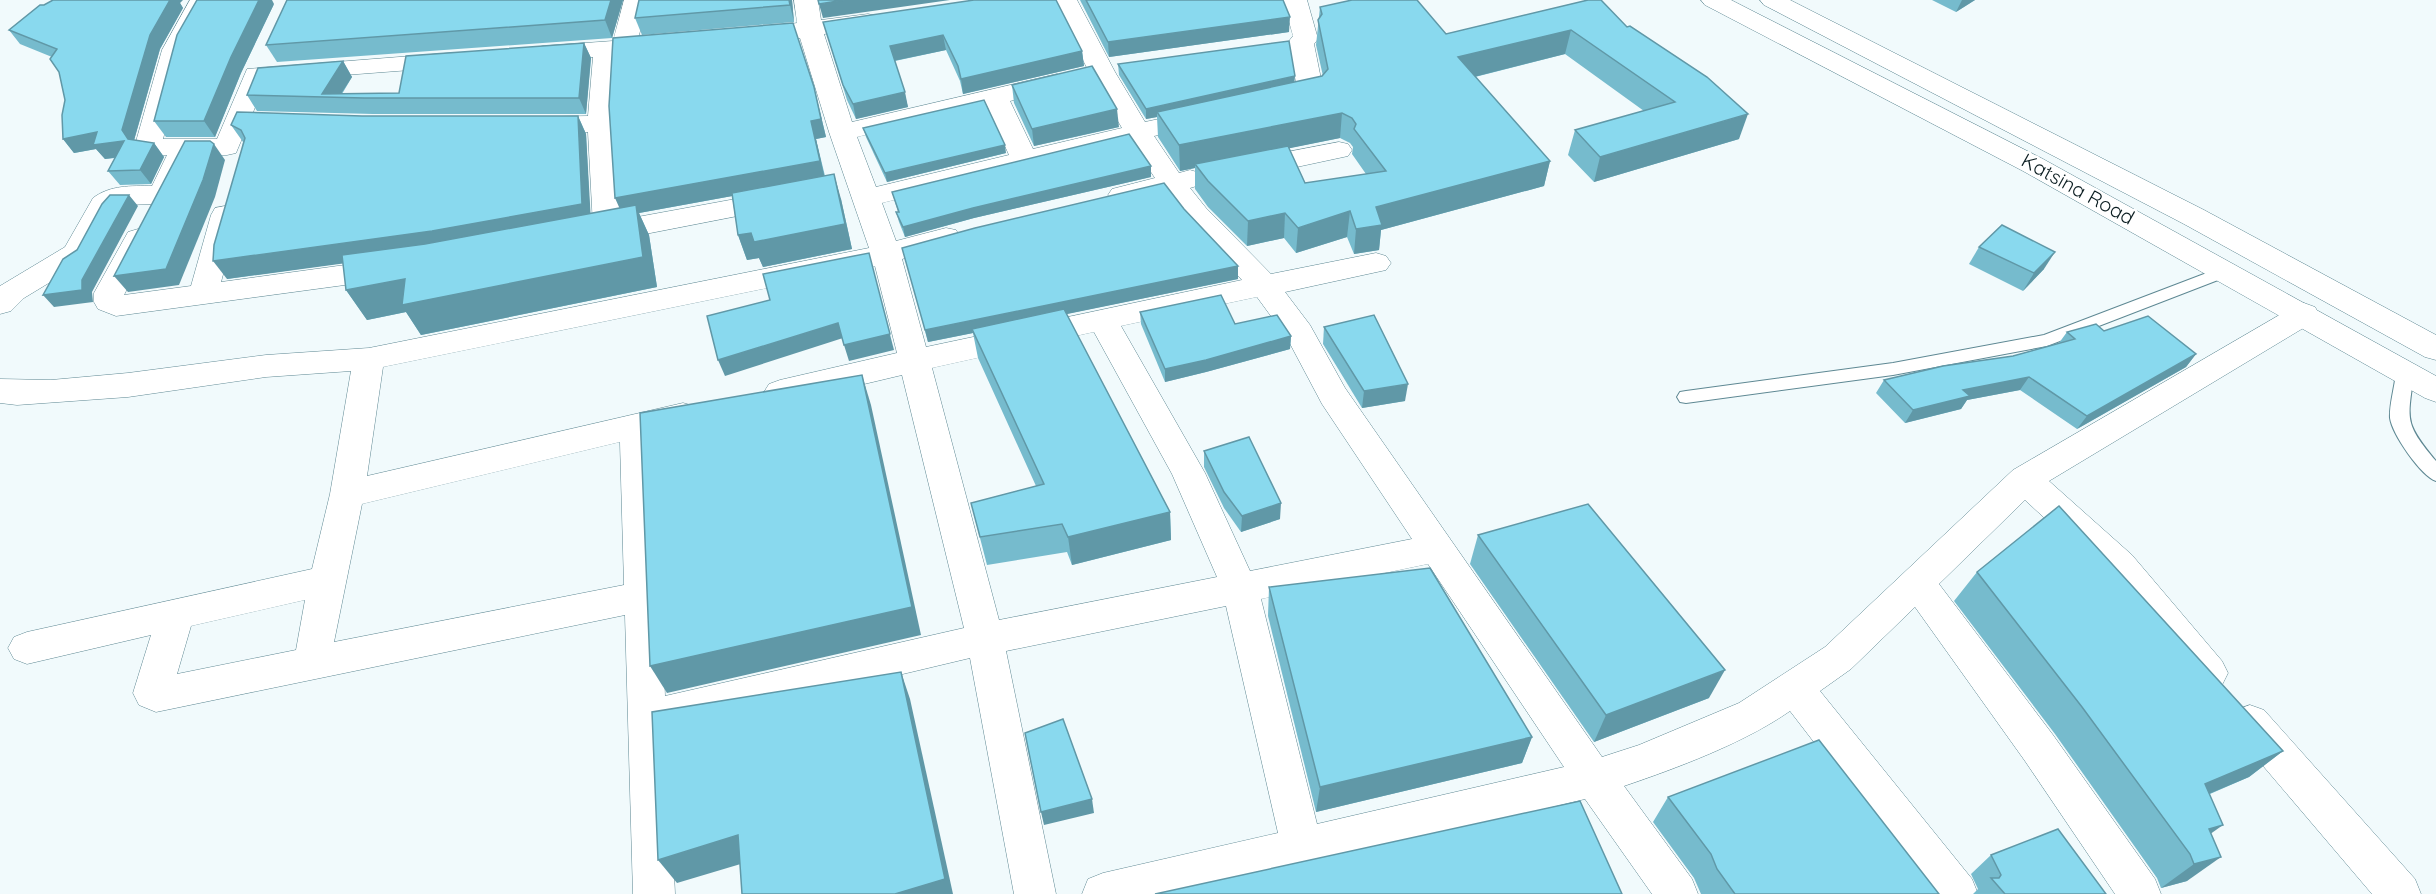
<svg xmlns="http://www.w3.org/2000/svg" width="2436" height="894" font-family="Quicksand,sans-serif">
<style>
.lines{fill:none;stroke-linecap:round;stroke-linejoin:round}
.service-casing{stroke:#5e8893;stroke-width:2}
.minor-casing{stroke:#5e8893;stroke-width:1}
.trunk-casing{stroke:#5e8893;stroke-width:1}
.service{fill:#fff;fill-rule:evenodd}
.minor{fill:#fff;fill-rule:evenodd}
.trunk{fill:#fff;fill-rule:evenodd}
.wall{fill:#76bbcd;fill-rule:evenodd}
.shaded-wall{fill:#6098a7}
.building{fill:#89d9ee;stroke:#6098a7;stroke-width:1.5}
.labels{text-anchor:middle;stroke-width:5;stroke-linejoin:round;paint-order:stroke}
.street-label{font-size:20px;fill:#0b1d21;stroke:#fff}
</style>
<rect width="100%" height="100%" fill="#f1fafc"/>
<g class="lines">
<defs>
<g id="service">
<path d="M2225 266 2231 267 2233 271 2231 275 2047 346 1893 375 1686 403 1680 402 1677 397 1680 392 1686 391 1893 363 2044 335Z"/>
<path d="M2405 366 2411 368 2414 372C2408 420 2403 422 2436 461V481C2421 476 2392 434 2390 418 2389 405 2395 386 2396 372L2399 368Z"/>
</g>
<g id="minor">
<path d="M190 0H214L186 50 163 139H217L247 69 450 53 459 55 462 60 459 65 450 67 266 81 236 153 227 155H191L192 158 171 201 161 204 119 205 110 215 85 261 24 298 11 311 0 314V286L65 247 93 198C110 185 131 186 152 186L167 155H155L139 151 135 145 162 50Z"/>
<path d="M624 0H648L638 39 656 38 665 40 668 45 665 50 618 55 614 124 621 220 779 191 789 194 793 200 789 206 599 243 589 241 585 234 589 227 593 226 588 132 536 133 527 131 523 125 527 119 536 117 588 116 593 57 543 60 534 58 531 53 534 48 543 46 613 41Z"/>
<path d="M794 0H818L821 20 868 14 877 16 880 21 877 26 824 34 852 122 1057 74 1066 77 1070 82 1066 87 1010 101 1033 149 1122 128 1089 72 1053 0H1077L1115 72 1145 122 1159 119 1168 121 1172 127 1168 133 1154 136 1179 173 1190 170 1200 173 1204 179 1200 185 1190 188 1206 208 1271 274 1376 253 1386 256 1391 263 1386 270 1285 292 1310 325 1345 388 1602 757 1639 745 1739 703 1825 647 2013 470 2293 307 2304 303 2315 307 2319 314 2315 321 2049 481 2132 555 2222 661 2228 673 2222 685 2209 690 2196 685 2106 575 2025 500 1939 584 2053 735 2155 879 2161 894H2115L2025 761 1915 607 1851 669 1820 691 1972 879 1978 894H1931L1790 711C1744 743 1677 768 1624 786L1692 879 1698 894H1652L1585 799 1189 894H1082L1088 879 1103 873 1278 833 1226 606 1006 651 1056 894H1014L970 658 667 730 675 894H633L625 615 156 712 139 705 133 693 151 635 27 664 14 659 8 648 14 637 27 632 312 569 330 494 351 371 266 377 128 397 17 405 0 403V379L51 380 128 373 266 355 369 348 869 248 829 132 800 38 752 44 743 42 740 37 743 32 797 23ZM987 106 1009 155 876 187 857 137ZM1131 142 1155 178 1112 189 1108 195 1112 201 1122 204 1165 193 1186 220 1242 280 926 347 902 259 956 244 960 237 956 230 946 228 896 241 882 203ZM875 266 897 353 780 380 769 384 764 392 769 400 780 404 902 375 964 628 665 696 653 434 694 424 699 415 694 406 683 403 367 476 383 367ZM1257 297 1287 338 1322 404 1412 539 1250 571 1205 473 1121 326ZM1094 332 1172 474 1217 577 999 620 932 368ZM620 442 624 585 334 642 362 504ZM1428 564 1564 767 1317 824 1261 599ZM305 600 296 650 177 674 191 626Z"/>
<path d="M1283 0H1307L1318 39 1314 44 1324 94 1320 99 1283 108 1274 105 1270 100 1274 95 1297 89 1289 41 1293 36Z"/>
<path d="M1339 142 1348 144 1352 150 1348 156 1250 177 1240 174 1236 168 1240 162 1250 159Z"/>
<path d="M225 206 235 208 239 215 221 282 389 259 399 262 404 269 399 276 389 279 116 316 98 309 94 302V293L128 232 138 229 148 232 152 239 124 295 191 286 211 215 215 208Z"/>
<path d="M2250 705 2264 710 2415 879 2421 894H2372L2236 734 2231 722 2236 710Z"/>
</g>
<g id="trunk">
<path d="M1701 0H1731L2043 159 2436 376V402L2425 398 2023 171 1705 5Z"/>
<path d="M1760 0H1790L2204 210 2436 335V360L2425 357 2184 224 1764 5Z"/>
</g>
</defs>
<use href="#service" class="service-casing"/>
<use href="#minor" class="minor-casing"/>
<use href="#trunk" class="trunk-casing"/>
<use href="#service" class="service"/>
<use href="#minor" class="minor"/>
<use href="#trunk" class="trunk"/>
</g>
<g class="wall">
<path d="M287 0H623L612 38 277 62 266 45Z"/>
<path d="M792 0 794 22 642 35 635 18Z"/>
<path d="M1080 0H1283L1289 32 1109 57Z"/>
<path d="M1588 0 1739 139 1594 182 1568 155 1575 130 1644 111 1565 54 1475 77 1550 161 1544 186 1381 230 1379 250 1354 254 1347 237 1296 253 1284 238 1247 246 1208 207 1195 189V168L1180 171 1158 137 1157 117 1146 119 1119 75 1118 64 1295 82 1323 76 1316 45 1320 7 1446 34ZM1340 138 1350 143 1353 147 1352 154 1366 174 1305 183 1289 148Z"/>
<path d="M1932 0H1975L1956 12Z"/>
<path d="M180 3 183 8 160 49 134 140 154 143 164 157 151 184 120 185 108 171 115 158 105 159 96 149 74 153 63 139 65 100 59 72 52 57 20 44 9 30Z"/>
<path d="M274 4 241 73 215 137H166L154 121Z"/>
<path d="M823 22 1082 51 1084 66 963 94 960 81 946 50 895 61 908 107 856 119 847 100Z"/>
<path d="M584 43 591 58 586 114H373L257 111 247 95 343 61 352 77 342 94 399 93Z"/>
<path d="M1012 85 1119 127 1034 146 1014 103Z"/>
<path d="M814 87 826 137 816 139 825 176 841 199 852 249 763 267 759 258 747 260 738 235 732 196 639 213 649 235 657 287 421 335 406 312 367 320 346 290 343 263 227 279 243 142 231 125 362 116H578L586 134 590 214 620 208Z"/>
<path d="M863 128 1006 153 887 182 866 137Z"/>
<path d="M1151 177 974 218 905 237 899 222 896 212H898L892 192Z"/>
<path d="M1184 209 1238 266V279L1066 314 1170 512 1171 540 1072 565 1067 552 987 565 971 503 1036 486 978 358 973 333 928 342 902 248Z"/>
<path d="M1979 247 2044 269 2023 291 1969 264Z"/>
<path d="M1140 312 1235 324 1291 336 1290 349 1206 372 1165 382 1141 324Z"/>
<path d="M1324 327 1405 401 1362 408 1323 344Z"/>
<path d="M2104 331 2196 354 2186 367 2077 429 2020 390 1967 400 1961 409 1905 423 1876 393 1884 380 2013 356 2059 343 2067 332Z"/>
<path d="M1204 451 1280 519 1241 532 1224 508 1204 467Z"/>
<path d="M1478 535 1709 698 1594 742 1470 564Z"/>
<path d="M1977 572 2283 751 2249 777 2210 794 2211 833 2187 881 2161 888 2157 878 2055 734 1954 601Z"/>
<path d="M1269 587 1532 737 1522 763 1316 812 1268 616Z"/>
<path d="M1668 797 1939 894H1701L1694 878 1653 822Z"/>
<path d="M1991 855 2106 894H1973L1978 889 1971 874Z"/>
</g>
<g class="shaded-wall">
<path d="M170 0H183L180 3 183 8 160 49 133 144 128 139 122 130 150 35Z"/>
<path d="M259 0H272L274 4 241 73 215 137 204 121 231 57Z"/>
<path d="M611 0H623L612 38 605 20Z"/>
<path d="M789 0H792L794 22 790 5Z"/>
<path d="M844 0H950L823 18 819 4Z"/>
<path d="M1962 0H1975L1956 12Z"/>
<path d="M1290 17 1289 32 1109 57 1108 42Z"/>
<path d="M1571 30 1565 54 1454 82 1458 57Z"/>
<path d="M943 35 946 50 893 61 890 46Z"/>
<path d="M584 43 591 58 586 114 579 98Z"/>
<path d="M1082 51 1084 66 963 94 961 79Z"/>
<path d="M343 61 352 77 339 97 322 94Z"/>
<path d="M1295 76 1294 87 1157 112V117L1146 119V109Z"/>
<path d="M814 87 826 137 816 139 825 179 639 213 649 235 657 287 421 335 406 312 367 320 346 290 623 216 615 198 811 121Z"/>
<path d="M905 92 908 107 856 119 853 104Z"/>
<path d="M1117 109 1119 127 1034 146 1032 129Z"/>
<path d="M1342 113 1340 138 1197 167 1195 164V168L1180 171 1179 145Z"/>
<path d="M1748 114 1739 139 1594 182 1600 157Z"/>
<path d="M578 116 586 134 591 222 443 250 227 279 213 261Z"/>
<path d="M97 132 124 141 134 155 105 159 96 149 74 153 63 139Z"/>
<path d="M154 143 164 157 151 184 140 170Z"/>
<path d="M214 144 225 160 215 197 179 285 128 292 114 276Z"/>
<path d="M1005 145 1006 153 887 182 885 173Z"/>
<path d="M1550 161 1544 186 1381 230 1379 250 1354 254 1356 229 1376 207Z"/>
<path d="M1151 166V177L974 218 905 237 903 227 973 208Z"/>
<path d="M834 174 841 199 852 249 763 267 759 258 747 260 738 235Z"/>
<path d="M129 195 138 206 92 292 93 302 54 307 43 295 82 280Z"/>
<path d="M1350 211 1347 237 1296 253 1298 228Z"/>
<path d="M1285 213 1284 238 1247 246 1248 221Z"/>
<path d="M2055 252 2044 269 2023 291 2034 273Z"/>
<path d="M1238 266V279L974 333 972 329 973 333 928 342 925 330Z"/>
<path d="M873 269 894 350 849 361 844 345Z"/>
<path d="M838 323 843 338 725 376 718 360Z"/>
<path d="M1291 336 1290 349 1206 372 1165 382V369Z"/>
<path d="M2196 354 2186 367 2077 429 2087 416Z"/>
<path d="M862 375 871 405 921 635 667 693 650 666Z"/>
<path d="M2029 377 2020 390 1967 400 1961 409 1905 423 1913 410 1963 390Z"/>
<path d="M1408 384 1405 401 1362 408 1364 391Z"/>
<path d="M1281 503 1280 519 1241 532 1242 516Z"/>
<path d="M1170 512 1171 540 1072 565 1068 537Z"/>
<path d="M1725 670 1709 698 1594 742 1606 715Z"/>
<path d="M901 672 910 699 953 894H895Z"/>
<path d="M1532 737 1522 763 1316 812 1320 787Z"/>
<path d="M2283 751 2249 777 2173 809 2205 784Z"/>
<path d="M1092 799 1094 813 1044 825 1041 812Z"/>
<path d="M2223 825 2189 849 2209 829Z"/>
<path d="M738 835 754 860 677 883 658 860Z"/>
<path d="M2221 857 2187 881 2161 888 2194 864Z"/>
</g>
<g class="building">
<path d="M53 0H170L150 35 122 130 128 139 154 143 140 170 108 171 124 141 93 145 97 132 63 139 62 115 65 100 59 72 50 59 57 49 9 30 40 5H44Z"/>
<path d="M197 0H259L231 57 204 121H154L177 35Z"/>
<path d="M287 0H611L605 20 266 45Z"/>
<path d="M639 0H789L790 5 635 18Z"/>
<path d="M818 0H844L819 4Z"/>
<path d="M974 0H1056L1082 51 961 79 958 66 943 35 890 46 905 92 853 104 843 85 823 22Z"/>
<path d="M1086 0H1283L1290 17 1108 42Z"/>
<path d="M1352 0H1417L1446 34 1588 0H1601L1627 27 1630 26 1707 77 1748 114 1600 157 1575 130 1675 102 1571 30 1458 57 1550 161 1376 207 1382 225 1356 229 1350 211 1298 228 1285 213 1248 221 1208 181 1195 164 1288 146 1305 183 1386 171 1354 129 1356 124 1352 118 1342 113 1179 145 1157 112 1322 76 1328 69 1318 20 1322 14 1320 7Z"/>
<path d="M793 23 814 87 821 119 811 121 820 161 615 198 609 106 613 38Z"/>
<path d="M1289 41 1295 76 1146 109 1118 64Z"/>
<path d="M584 43 579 98H364L247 95 258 68 343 61 322 94 399 93 406 56Z"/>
<path d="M1092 66 1117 109 1032 129 1012 85Z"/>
<path d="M984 100 1005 145 885 173 863 128Z"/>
<path d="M237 112 362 116H578L582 204 432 231 213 261 214 245 245 138 241 130 231 125Z"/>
<path d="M1129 134 1151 166 973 208 903 227 896 212H899L892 192Z"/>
<path d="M185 141H210L214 144 203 180 166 269 114 276Z"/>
<path d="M834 174 845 224 754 242 751 233 738 235 732 193Z"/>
<path d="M1164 183 1184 209 1238 266 925 330 902 248 975 228Z"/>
<path d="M110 195H129L82 280V290L43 295 63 259 77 250 102 204Z"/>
<path d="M636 205 643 257 402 305 405 279 346 290 342 255 425 244Z"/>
<path d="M2002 225 2055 252 2034 273 1979 247Z"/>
<path d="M869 253 890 334 844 345 838 323 718 360 707 316 770 300 763 274Z"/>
<path d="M1221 295 1235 324 1277 315 1291 336 1206 360 1165 369 1140 312Z"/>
<path d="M1064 309 1170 512 1068 537 1062 524 980 537 971 503 1044 484 972 329Z"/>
<path d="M1374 315 1408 384 1364 391 1324 327Z"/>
<path d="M2148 316 2196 354 2087 416 2029 377 1963 390 1970 396 1913 410 1884 380 1943 366 2013 356 2075 339 2067 332 2096 324 2104 331Z"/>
<path d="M862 375 912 607 650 666 640 413Z"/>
<path d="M1249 437 1281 503 1242 516 1224 492 1204 451Z"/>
<path d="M1588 504 1725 670 1606 715 1478 535Z"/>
<path d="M2059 506 2283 751 2205 784 2223 825 2209 829 2221 857 2194 864 2190 854 2082 707 1977 572Z"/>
<path d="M1430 568 1532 737 1320 787 1269 587Z"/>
<path d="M901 672 945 879 895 894H742L738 835 658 860 652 712Z"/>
<path d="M1063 719 1092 799 1041 812 1025 733Z"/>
<path d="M1819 740 1939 894H1735L1717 869 1711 854 1668 797Z"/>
<path d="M1580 801 1622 894H1155Z"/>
<path d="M2058 829 2106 894H2005L1991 878H1999L2001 875 1991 855Z"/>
</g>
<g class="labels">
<g class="street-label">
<text transform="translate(2078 189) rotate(29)" y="7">Katsina Road</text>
</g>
</g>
</svg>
